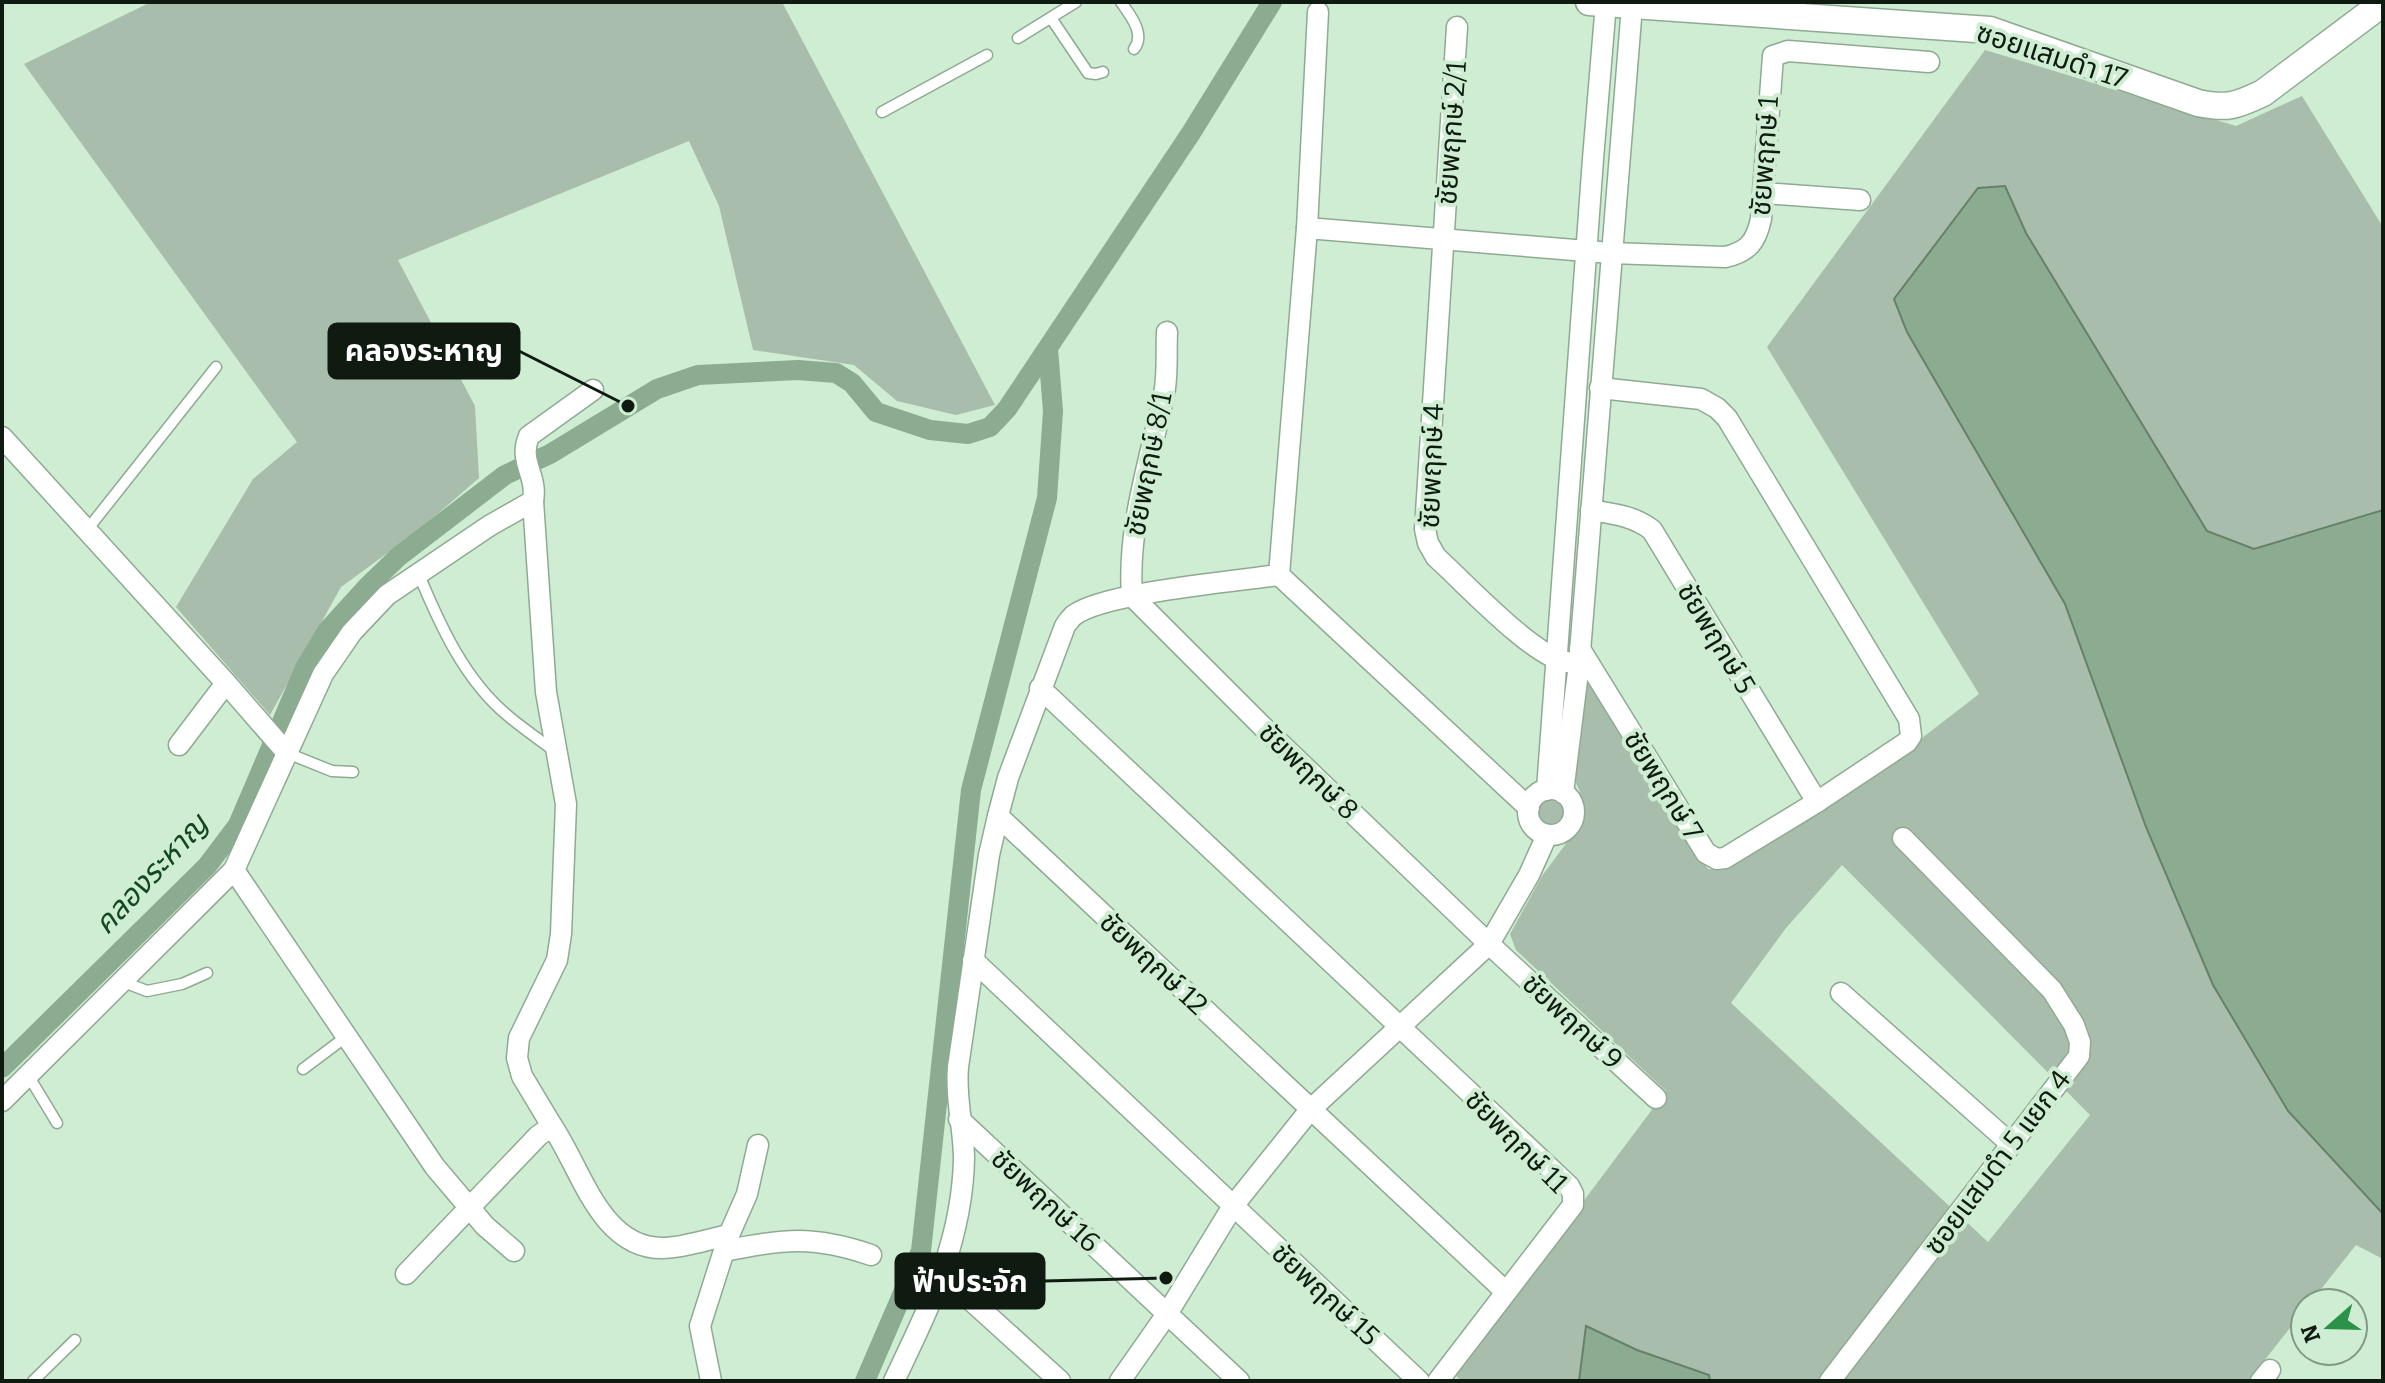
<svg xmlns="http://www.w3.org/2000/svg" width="2385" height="1383" font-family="Bitter,'Noto Sans Thai',serif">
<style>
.green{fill:#a9bdac;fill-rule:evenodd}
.water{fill:#8bac90;stroke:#66806a;stroke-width:2}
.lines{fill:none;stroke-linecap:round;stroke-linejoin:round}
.canal{stroke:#8bac90;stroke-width:20}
.service-casing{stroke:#8eab92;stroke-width:13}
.minor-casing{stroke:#8eab92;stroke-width:23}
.tertiary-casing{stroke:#8eab92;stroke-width:29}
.service{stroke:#fff;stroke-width:10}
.minor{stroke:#fff;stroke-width:20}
.tertiary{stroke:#fff;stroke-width:26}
.labels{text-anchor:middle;stroke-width:8;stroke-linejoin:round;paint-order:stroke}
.street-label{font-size:28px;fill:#0f1b11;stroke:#ceedd2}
.water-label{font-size:30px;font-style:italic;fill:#124721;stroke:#ceedd2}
.leader{fill:none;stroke:#0f1b11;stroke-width:3}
.callout-dot{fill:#0f1b11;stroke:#ceedd2;stroke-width:3}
.callout{fill:#0f1b11;stroke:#0f1b11;stroke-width:3}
.callout-label{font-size:30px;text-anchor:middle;font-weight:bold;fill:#fff}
</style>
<rect width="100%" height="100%" fill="#ceedd2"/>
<g class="green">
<path d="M151 2H782L995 405 956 415 897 401 854 365 753 350 719 206 689 141 398 260 475 406 479 478 419 530 341 587 270 715 176 607 253 479 297 442 24 64Z"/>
<path d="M1985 50 2236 126 2302 96 2383 227V510L2254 549 2207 531 2026 233 2004 186 1937 244 1895 299 1907 332 2065 604 2146 827 2213 985 2288 1111 2383 1214V1259L2356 1245 2310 1303H2305V1309L2248 1381H1710L1709 1375 1637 1350 1587 1327 1579 1381H1462L1454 1374 1666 1091 1516 950 1510 934 1542 876 1576 830 1580 792 1573 776 1587 677 1708 869 1724 870 1922 738 1979 694 1767 347ZM1842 865 2090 1115 1988 1242 1731 1003 1786 928Z"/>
<circle cx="1552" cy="811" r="14"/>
</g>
<g class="water">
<path d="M2005 186 2026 233 2207 531 2254 549 2383 510V1214L2288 1111 2213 985 2146 827 2065 604 1907 332 1894 299 1978 188Z"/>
<path d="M1586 1326 1637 1350 1709 1375 1710 1381H1579Z"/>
</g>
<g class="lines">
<g class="canal">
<path d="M2 1068 207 866 238 825 305 668 327 631 367 587 398 557 505 475 550 454 657 389 698 375 798 370 836 373 852 383 876 412 930 430 968 434 990 427 1007 409 1191 133 1272 2"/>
<path d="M865 1381 921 1251 971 790 1047 498 1053 411 1048 349"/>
</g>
<defs>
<g id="service">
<path d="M1121 2C1130 15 1146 34 1134 49"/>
<path d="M1051 18 1088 73 1096 74 1103 72"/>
<path d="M1018 38 1076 2"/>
<path d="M882 112 987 55"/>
<path d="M87 530 216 367"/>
<path d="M419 575C440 625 464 679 507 715 522 728 540 740 556 752"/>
<path d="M287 753 332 771 353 772"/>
<path d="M121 981 147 991 182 984 207 973"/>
<path d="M303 1069 347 1036"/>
<path d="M28 1075 57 1123"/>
<path d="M33 1381 75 1340"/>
</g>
<g id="minor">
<path d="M1457 27 1425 529 1428 543 1436 557C1464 582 1533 657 1567 662"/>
<path d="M1764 193 1860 200"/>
<path d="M1307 228 1611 253 1725 257C1748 252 1756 242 1761 219L1773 56 1788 51 1929 62"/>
<path d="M1167 332C1166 353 1168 375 1164 394 1150 461 1127 527 1132 596L1262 726 1489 944 1656 1098"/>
<path d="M2 437 226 683 287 753"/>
<path d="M533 501 546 692 566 804 561 934 557 960 519 1038 517 1058 522 1076 552 1126"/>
<path d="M1591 510C1614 514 1634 516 1652 530L1817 802"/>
<path d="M1279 575 1307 228 1318 12"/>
<path d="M1279 575 1529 808"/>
<path d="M1580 649 1706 853 1717 859 1725 858 1817 802 1907 742 1911 736 1909 719 1727 418 1717 408 1701 399 1600 388"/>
<path d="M1040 688 1569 1186 1573 1194V1205L1438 1381"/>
<path d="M179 745 226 683"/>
<circle cx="1551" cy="812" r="23"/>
<path d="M1547 790 1593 159 1606 3"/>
<path d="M1563 793 1579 664 1632 6"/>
<path d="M998 816 1506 1292"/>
<path d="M234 870 435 1167 485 1226 514 1251"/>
<path d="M973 960 1419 1381"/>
<path d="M1841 993 2011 1144"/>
<path d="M2 1101 234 870 323 674 352 632 387 595 489 526 533 501C538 475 518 462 529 436L593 390"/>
<path d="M959 1119 1239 1381"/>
<path d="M724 1251C783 1239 813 1235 871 1255"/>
<path d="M406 1274 538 1136 552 1126C581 1168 600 1248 662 1248 684 1248 708 1239 729 1235"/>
<path d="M943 1275 1060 1381"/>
<path d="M711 1381 700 1326 729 1235 747 1194 758 1145"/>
<path d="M894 1381C929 1307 962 1243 964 1159 964 1128 955 1099 958 1067L989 855 998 816 1008 778 1065 626C1065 625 1072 617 1073 616 1101 593 1237 581 1279 575"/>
<path d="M1120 1381 1167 1314 1233 1206 1310 1110 1489 944 1529 875 1547 835"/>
<path d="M1830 1381 2079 1056 2080 1042 2074 1025 2052 990 1903 838"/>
<path d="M2261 1381 2270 1370"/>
</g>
<path id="tertiary" d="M1589 2 1990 30 2198 103C2227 109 2236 106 2263 93L2383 3"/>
</defs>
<use href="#service" class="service-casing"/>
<use href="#minor" class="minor-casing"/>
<use href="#tertiary" class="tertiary-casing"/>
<use href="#service" class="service"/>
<use href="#minor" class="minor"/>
<use href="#tertiary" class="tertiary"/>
</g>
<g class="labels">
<g class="street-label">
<text transform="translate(2052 55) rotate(18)" y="10">ซอยแสมดำ 17</text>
<text transform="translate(1451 133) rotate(-86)" y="10">ชัยพฤกษ์ 2/1</text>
<text transform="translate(1764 156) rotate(-86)" y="10">ชัยพฤกษ์ 1</text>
<text transform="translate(1148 464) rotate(-79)" y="10">ชัยพฤกษ์ 8/1</text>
<text transform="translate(1431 466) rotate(-88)" y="10">ชัยพฤกษ์ 4</text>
<text transform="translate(1717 638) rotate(59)" y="10">ชัยพฤกษ์ 5</text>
<text transform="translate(1309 771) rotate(44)" y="10">ชัยพฤกษ์ 8</text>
<text transform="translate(1664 785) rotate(58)" y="10">ชัยพฤกษ์ 7</text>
<text transform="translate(1154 963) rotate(43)" y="10">ชัยพฤกษ์ 12</text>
<text transform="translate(1573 1021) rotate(43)" y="10">ชัยพฤกษ์ 9</text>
<text transform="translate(1517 1141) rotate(45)" y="10">ชัยพฤกษ์ 11</text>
<text transform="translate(1997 1162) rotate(-53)" y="10">ซอยแสมดำ 5 แยก 4</text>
<text transform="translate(1046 1200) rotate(43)" y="10">ชัยพฤกษ์ 16</text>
<text transform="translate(1326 1294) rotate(43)" y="10">ชัยพฤกษ์ 15</text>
</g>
<g class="water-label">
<text transform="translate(151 874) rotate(-47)" y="10">คลองระหาญ</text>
</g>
</g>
<path class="leader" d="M628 406L519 351M1166 1278L1044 1281"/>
<g class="callout-dot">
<circle cx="628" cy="406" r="8"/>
<circle cx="1166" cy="1278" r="8"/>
</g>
<g class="callout">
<rect x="329" y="324" width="190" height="54" rx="8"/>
<rect x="896" y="1254" width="148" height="54" rx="8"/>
</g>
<g class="callout-label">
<text x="424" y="361">คลองระหาญ</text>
<text x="970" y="1292">ฟ้าประจัก</text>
</g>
<rect width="2385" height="1383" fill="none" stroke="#0f1b11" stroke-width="8"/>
<g transform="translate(2329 1327) rotate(250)"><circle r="38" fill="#ceedd2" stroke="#829985" stroke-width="2"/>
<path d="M0-6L14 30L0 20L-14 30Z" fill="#2b9349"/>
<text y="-12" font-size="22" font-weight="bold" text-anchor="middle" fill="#0f1b11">N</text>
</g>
</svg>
